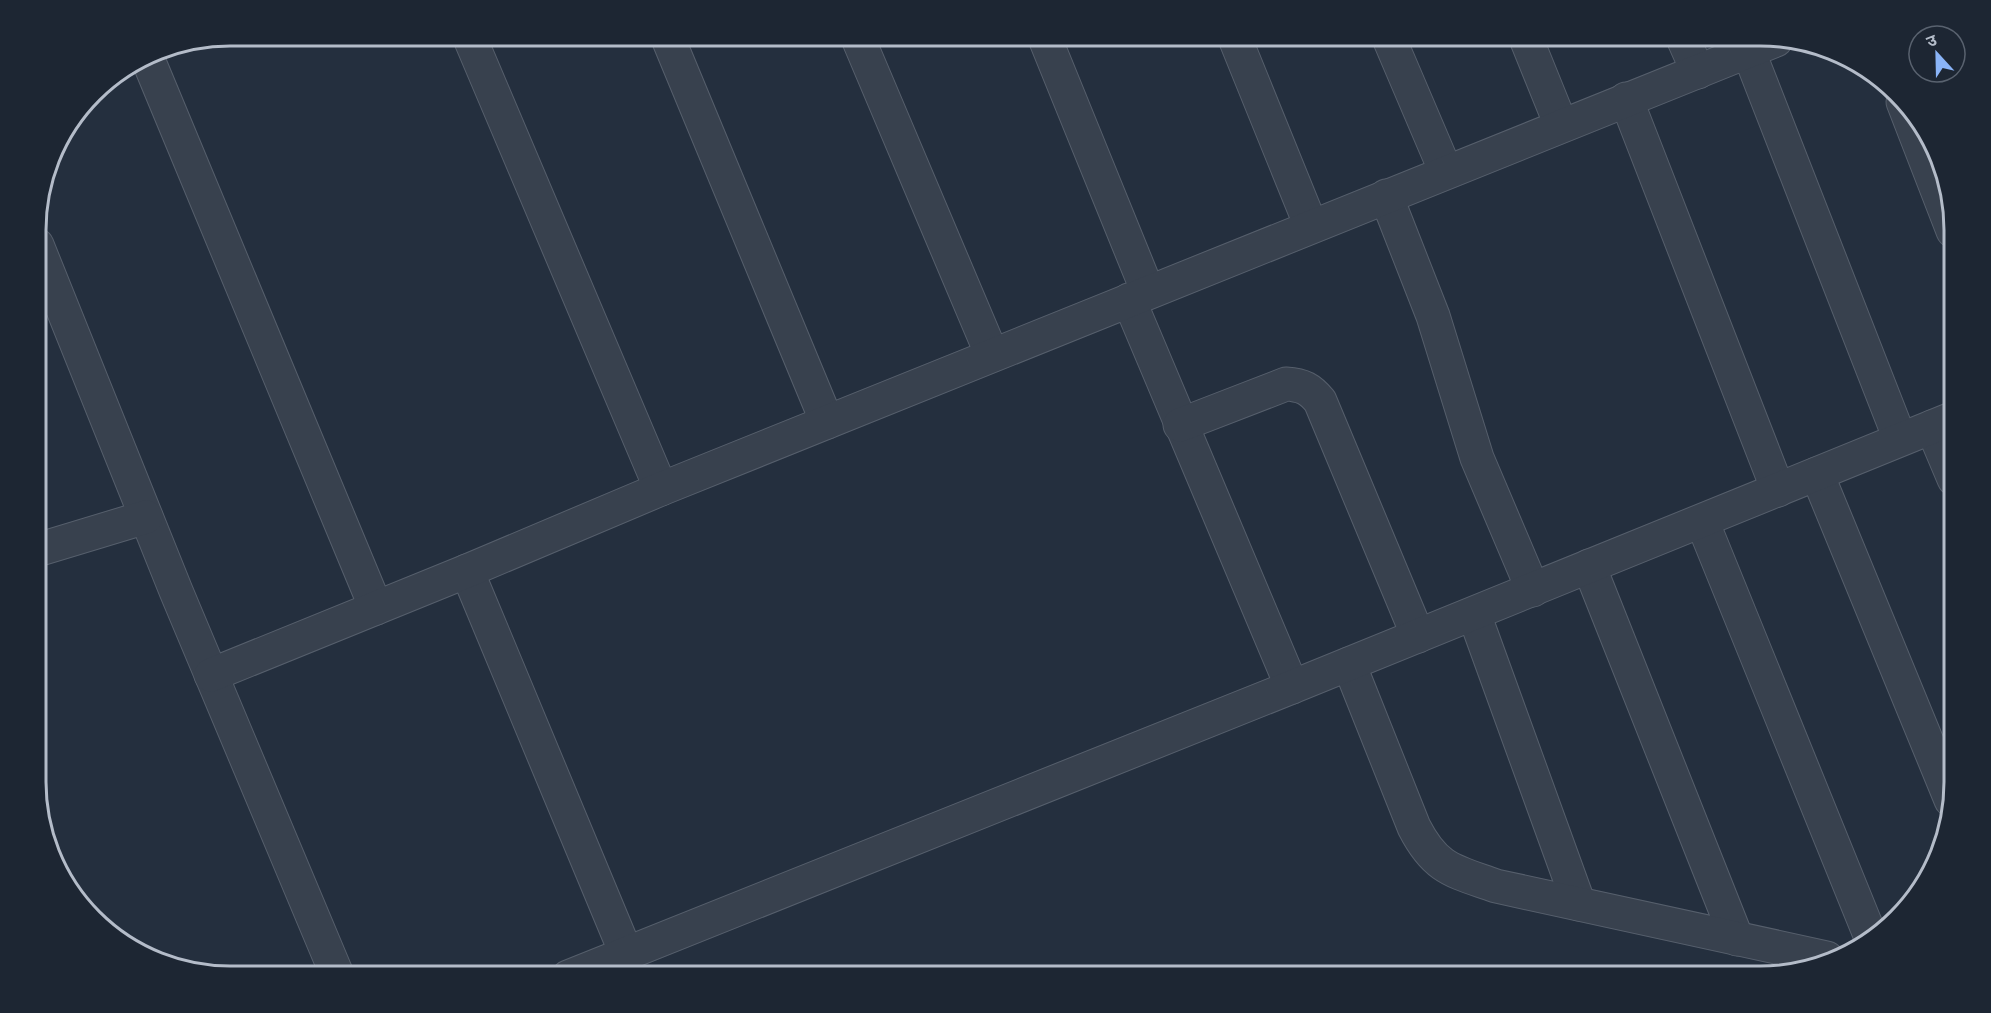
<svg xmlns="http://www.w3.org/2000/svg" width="1991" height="1013" font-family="Inter,'Noto Sans Devanagari',sans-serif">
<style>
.water{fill:#394c67}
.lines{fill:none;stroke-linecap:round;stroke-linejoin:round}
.minor-casing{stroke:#565f6c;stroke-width:35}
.minor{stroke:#38414e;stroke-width:33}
.rim{fill:none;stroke:#b4bcc9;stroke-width:3}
</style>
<rect width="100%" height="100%" fill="#242f3e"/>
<path class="water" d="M1548 967 1626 977H1534Z"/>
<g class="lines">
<defs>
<g id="minor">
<path d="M469 36 661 489"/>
<path d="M667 36 827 422"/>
<path d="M857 36 992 355"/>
<path d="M1044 36 1148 292"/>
<path d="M1234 36 1311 226"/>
<path d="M1388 36 1446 172"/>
<path d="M1525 36 1561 125"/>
<path d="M1682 36 1698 72"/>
<path d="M1748 50 1900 439"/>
<path d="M147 57 376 608"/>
<path d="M1626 99 1778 490"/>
<path d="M1903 102 1953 231"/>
<path d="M1386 196 1433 316 1477 458 1533 590"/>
<path d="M37 245 176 591 338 977"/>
<path d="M1129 300 1292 687"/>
<path d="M1180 425 1286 384C1303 385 1310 389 1320 401L1418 636"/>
<path d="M1932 427 1954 479"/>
<path d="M1817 474 1951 800"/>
<path d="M1702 521 1872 940"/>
<path d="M37 550 146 517"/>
<path d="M1589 566 1737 939"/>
<path d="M467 571 626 953"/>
<path d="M1474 614 1579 904"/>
<path d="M1349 664 1414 827C1436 870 1454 871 1496 886L1827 958"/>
<path d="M211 675 467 571 661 489 1776 40"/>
<path d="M568 977 1292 687 1954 418"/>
</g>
</defs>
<use href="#minor" class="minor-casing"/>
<use href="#minor" class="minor"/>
</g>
<path d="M0 0H1991V1013H0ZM230 46H1760A184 184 0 0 1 1944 230V782A184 184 0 0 1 1760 966H230A184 184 0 0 1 46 782V230A184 184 0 0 1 230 46Z" fill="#1d2633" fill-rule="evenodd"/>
<path class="rim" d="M230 46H1760A184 184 0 0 1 1944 230V782A184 184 0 0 1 1760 966H230A184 184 0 0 1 46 782V230A184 184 0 0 1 230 46Z"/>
<g transform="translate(1937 54) rotate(338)"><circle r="28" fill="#1d2633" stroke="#59626f" stroke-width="1.5"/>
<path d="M0-4.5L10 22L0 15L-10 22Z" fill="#8ab4f8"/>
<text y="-9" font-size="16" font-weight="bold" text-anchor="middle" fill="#b4bcc9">उ</text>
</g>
</svg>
